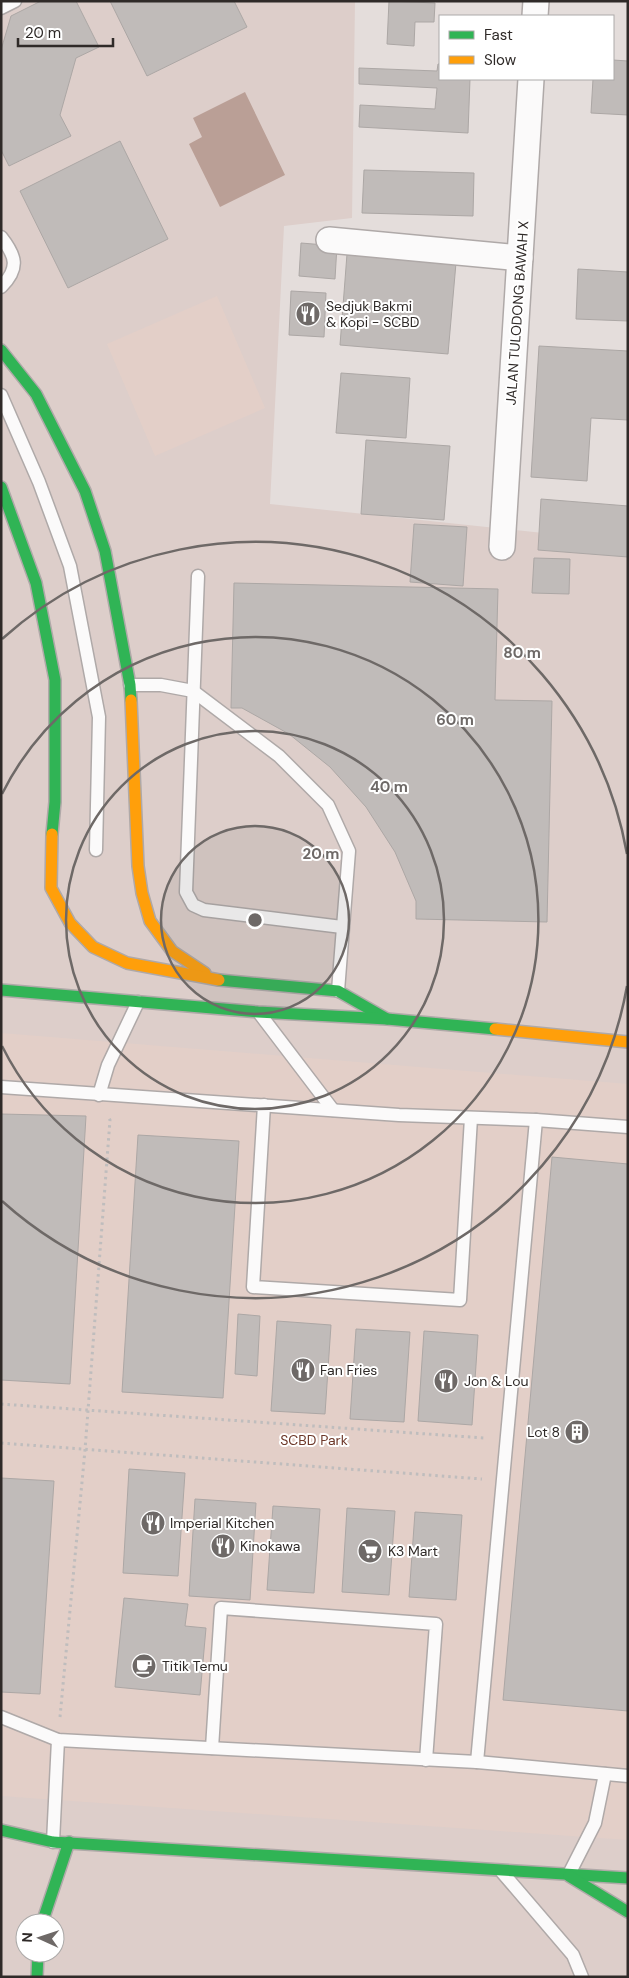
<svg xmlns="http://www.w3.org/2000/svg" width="629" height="1978" font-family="'DM Sans',sans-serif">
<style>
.built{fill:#ddceca;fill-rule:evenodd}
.green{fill:#e3cfc8}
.water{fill:#ba9f96}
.building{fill:#c0bbb9;stroke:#aca7a5}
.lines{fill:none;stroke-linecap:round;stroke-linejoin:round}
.lane-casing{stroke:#afa9a8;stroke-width:15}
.street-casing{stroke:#afa9a8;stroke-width:28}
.fast-casing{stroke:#afa9a8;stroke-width:14}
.slow-casing{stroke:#afa9a8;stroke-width:14}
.path{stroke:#bfbdbd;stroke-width:3;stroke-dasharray:2.5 4;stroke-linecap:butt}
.lane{stroke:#fbfafa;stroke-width:12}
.street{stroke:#fbfafa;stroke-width:25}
.fast{stroke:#30b455;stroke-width:11}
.slow{stroke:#ff9f0a;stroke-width:11}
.ring{fill:none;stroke:#6e6967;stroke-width:2.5}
.labels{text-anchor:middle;stroke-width:4;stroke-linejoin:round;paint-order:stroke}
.poi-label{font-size:14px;fill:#2f2a28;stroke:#fff;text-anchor:start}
.street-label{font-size:14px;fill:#2f2a28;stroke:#fff}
.park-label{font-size:14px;fill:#6e392a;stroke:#fff}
.centre{fill:#6e6967;stroke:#fff;stroke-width:2.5}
.ring-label{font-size:15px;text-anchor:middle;font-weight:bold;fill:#6e6967;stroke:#fff;stroke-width:4;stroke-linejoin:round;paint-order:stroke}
</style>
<rect width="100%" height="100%" fill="#e4dddb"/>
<path class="built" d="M1 1H355L352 218 284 226 270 504 628 542V1977H1ZM25 1923H55V1953H25Z"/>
<g class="green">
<path d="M217 296 265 408 155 456 107 344Z"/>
<path d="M1 1033 628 1084V1840L1 1796Z"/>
</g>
<path class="water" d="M245 92 285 175 220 207 189 144 202 137 193 118Z"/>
<g class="building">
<path d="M41 1H76L99 47 76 58 60 115 71 136 9 166 1 150V50L11 16Z"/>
<path d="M110 1H234L247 27 147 76Z"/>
<path d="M389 1 435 3 434 22H415L414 46 387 44Z"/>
<path d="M613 60 628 61V115L591 113 593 79H613Z"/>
<path d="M438 64H440V79H470L468 133 359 127 360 105 435 109 437 88 359 84V68L437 71Z"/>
<path d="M120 141 168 239 68 288 20 191Z"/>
<path d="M364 170 474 173 473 216 362 213Z"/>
<path d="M301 243 337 246 335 279 299 276Z"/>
<path d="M347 254 456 263 448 354 340 345Z"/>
<path d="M578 269 628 272V321L576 319Z"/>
<path d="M291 291 326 293 324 337 289 335Z"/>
<path d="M539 346 628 351V420L591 418 587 481 531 477Z"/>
<path d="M341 373 410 378 406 438 336 433Z"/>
<path d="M366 440 450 446 444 520 361 514Z"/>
<path d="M541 499 628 506V557L538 550Z"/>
<path d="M414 524 467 527 463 586 410 582Z"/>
<path d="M534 558 570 559 569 594 532 593Z"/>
<path d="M234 583 498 589 495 700 552 701 547 922 416 919V901L395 852 366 807 330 767 289 734 242 708H231Z"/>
<path d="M1 1114 86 1116 70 1384 1 1380Z"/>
<path d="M138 1135 239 1141 223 1398 122 1392Z"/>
<path d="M552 1157 628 1164V1711L503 1700Z"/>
<path d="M238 1314 260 1316 257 1376 235 1374Z"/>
<path d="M277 1321 331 1325 325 1414 271 1411Z"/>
<path d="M356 1329 410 1332 404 1422 350 1419Z"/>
<path d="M424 1331 478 1335 472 1425 418 1421Z"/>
<path d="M129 1469 185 1473 178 1576 123 1573Z"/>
<path d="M1 1478 54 1481 40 1694 1 1692Z"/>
<path d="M195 1499 256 1503 250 1600 189 1596Z"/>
<path d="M273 1506 320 1509 314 1593 267 1590Z"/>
<path d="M347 1508 395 1511 389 1595 342 1592Z"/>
<path d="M415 1512 462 1515 456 1600 409 1597Z"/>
<path d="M124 1598 188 1604 185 1626 206 1628 200 1695 115 1687Z"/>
</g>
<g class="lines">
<defs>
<g id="lane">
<path d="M1 8 15 1"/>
<path d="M1 237C16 256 20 268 1 287"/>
<path d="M1 395 39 482 70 566 99 717 96 850"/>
<path d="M198 576 186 892 193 905 204 910 342 927"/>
<path d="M130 685H161L193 691 279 756 328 805 349 851 338 991"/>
<path d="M260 1014 333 1110"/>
<path d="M1 1087 399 1115 536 1120 628 1127"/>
<path d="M99 1095 108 1065 138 1002"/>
<path d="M264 1105 253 1287 460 1300 471 1118"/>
<path d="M1 1717 58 1740 477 1762 628 1776"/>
<path d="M212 1748 221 1608 436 1624 426 1760"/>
<path d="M477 1762 536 1120"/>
<path d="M53 1842 58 1740"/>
<path d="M502 1872 573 1955 582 1977"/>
<path d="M569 1874 595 1823 605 1774"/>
</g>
<g id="street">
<path d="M535 16 536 1"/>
<path d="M329 240 520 258"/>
<path d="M502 547 531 79"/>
</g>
<g id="fast">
<path d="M1 350 36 394 85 491 105 551 130 685 131 700"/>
<path d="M1 487 36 583 55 680V802L52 834"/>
<path d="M219 980 338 991 387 1019"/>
<path d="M1 990 258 1012 387 1019 495 1029"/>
<path d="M1 1830 53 1842 628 1878"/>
<path d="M569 1876 628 1912"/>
<path d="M42 1923 69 1842"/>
<path d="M37 1977 38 1953"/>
</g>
<g id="slow">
<path d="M131 700 138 866 142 893 150 921 172 951 205 973"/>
<path d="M52 834 51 888 70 923 93 947 127 963 219 980"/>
<path d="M495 1029 628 1042"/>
</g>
</defs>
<use href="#lane" class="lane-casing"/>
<use href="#street" class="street-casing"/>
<use href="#fast" class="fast-casing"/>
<use href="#slow" class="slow-casing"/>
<g class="path">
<path d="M1 1404 484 1438"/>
<path d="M1 1443 482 1479"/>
<path d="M60 1717 85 1450 110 1120 108 1116"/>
</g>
<use href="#lane" class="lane"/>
<use href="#street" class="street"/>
<use href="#fast" class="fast"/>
<use href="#slow" class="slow"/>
</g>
<circle cx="255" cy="920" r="94" fill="#6e6967" fill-opacity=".12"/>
<g class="ring">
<circle cx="255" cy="920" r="94"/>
<circle cx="255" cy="920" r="189"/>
<path d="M2 794A283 283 0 1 1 2 1046"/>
<path d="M627 986A378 378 0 0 1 2 1201M2 639A378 378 0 0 1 627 854"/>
</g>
<defs>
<symbol id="restaurant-disc" viewBox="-11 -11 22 22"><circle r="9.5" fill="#6e6967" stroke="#fff"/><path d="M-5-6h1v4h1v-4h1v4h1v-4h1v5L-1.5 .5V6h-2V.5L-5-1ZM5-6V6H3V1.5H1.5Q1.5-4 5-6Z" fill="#fff"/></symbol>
<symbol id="building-disc" viewBox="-11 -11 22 22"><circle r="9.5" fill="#6e6967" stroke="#fff"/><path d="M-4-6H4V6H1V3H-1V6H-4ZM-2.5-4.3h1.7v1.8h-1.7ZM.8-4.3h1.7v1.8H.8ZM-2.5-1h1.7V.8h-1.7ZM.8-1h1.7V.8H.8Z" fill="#fff"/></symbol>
<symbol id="supermarket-disc" viewBox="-11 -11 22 22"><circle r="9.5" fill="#6e6967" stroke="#fff"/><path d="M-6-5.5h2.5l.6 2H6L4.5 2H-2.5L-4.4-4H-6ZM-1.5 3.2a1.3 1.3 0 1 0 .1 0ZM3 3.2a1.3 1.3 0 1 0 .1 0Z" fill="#fff"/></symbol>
<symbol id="cafe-disc" viewBox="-11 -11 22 22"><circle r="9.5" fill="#6e6967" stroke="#fff"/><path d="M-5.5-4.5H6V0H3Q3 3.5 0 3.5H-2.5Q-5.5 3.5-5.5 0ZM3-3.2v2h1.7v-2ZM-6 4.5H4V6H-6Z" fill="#fff"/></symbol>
</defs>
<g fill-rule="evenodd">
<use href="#restaurant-disc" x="294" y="300" width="28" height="28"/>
<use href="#restaurant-disc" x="289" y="1356" width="28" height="28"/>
<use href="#restaurant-disc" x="432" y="1367" width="28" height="28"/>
<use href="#building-disc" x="563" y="1418" width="28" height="28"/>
<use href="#restaurant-disc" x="139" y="1509" width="28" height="28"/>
<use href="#restaurant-disc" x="209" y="1532" width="28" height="28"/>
<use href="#supermarket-disc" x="356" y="1537" width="28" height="28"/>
<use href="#cafe-disc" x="130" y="1652" width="28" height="28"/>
</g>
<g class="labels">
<g class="poi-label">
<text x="326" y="311">Sedjuk Bakmi<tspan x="326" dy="16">&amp; Kopi - SCBD</tspan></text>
<text x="320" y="1375">Fan Fries</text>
<text x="464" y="1386">Jon &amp; Lou</text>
<text x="560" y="1437" text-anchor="end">Lot 8</text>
<text x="170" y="1528">Imperial Kitchen</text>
<text x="240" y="1551">Kinokawa</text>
<text x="388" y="1556">K3 Mart</text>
<text x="162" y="1671">Titik Temu</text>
</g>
<g class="street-label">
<text transform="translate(517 313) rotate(-86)" y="5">JALAN TULODONG BAWAH X</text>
</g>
<g class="park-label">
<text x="314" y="1445">SCBD Park</text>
</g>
</g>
<circle cx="255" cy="920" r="8" class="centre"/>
<g class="ring-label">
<text x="522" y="658">80 m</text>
<text x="455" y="725">60 m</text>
<text x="389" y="792">40 m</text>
<text x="321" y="859">20 m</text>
</g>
<rect width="629" height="1978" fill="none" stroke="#2f2a28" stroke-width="5"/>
<rect x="439" y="15" width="175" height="65" fill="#ffffff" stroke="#acaaa9"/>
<rect x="449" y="31" width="25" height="8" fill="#30b455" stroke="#acaaa9"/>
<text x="484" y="40" font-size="15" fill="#2f2a28">Fast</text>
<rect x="449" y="56" width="25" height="8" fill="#ff9f0a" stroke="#acaaa9"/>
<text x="484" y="65" font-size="15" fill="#2f2a28">Slow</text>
<g transform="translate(40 1938) rotate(273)"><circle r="24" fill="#ffffff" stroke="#acaaa9"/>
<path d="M0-4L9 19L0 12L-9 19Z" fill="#6e6967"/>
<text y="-8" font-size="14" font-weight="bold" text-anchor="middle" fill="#2f2a28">N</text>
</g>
<path d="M18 38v8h95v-8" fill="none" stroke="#2f2a28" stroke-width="2.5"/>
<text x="25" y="38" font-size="15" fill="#2f2a28" stroke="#ffffff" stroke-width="4" paint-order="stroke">20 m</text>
</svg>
